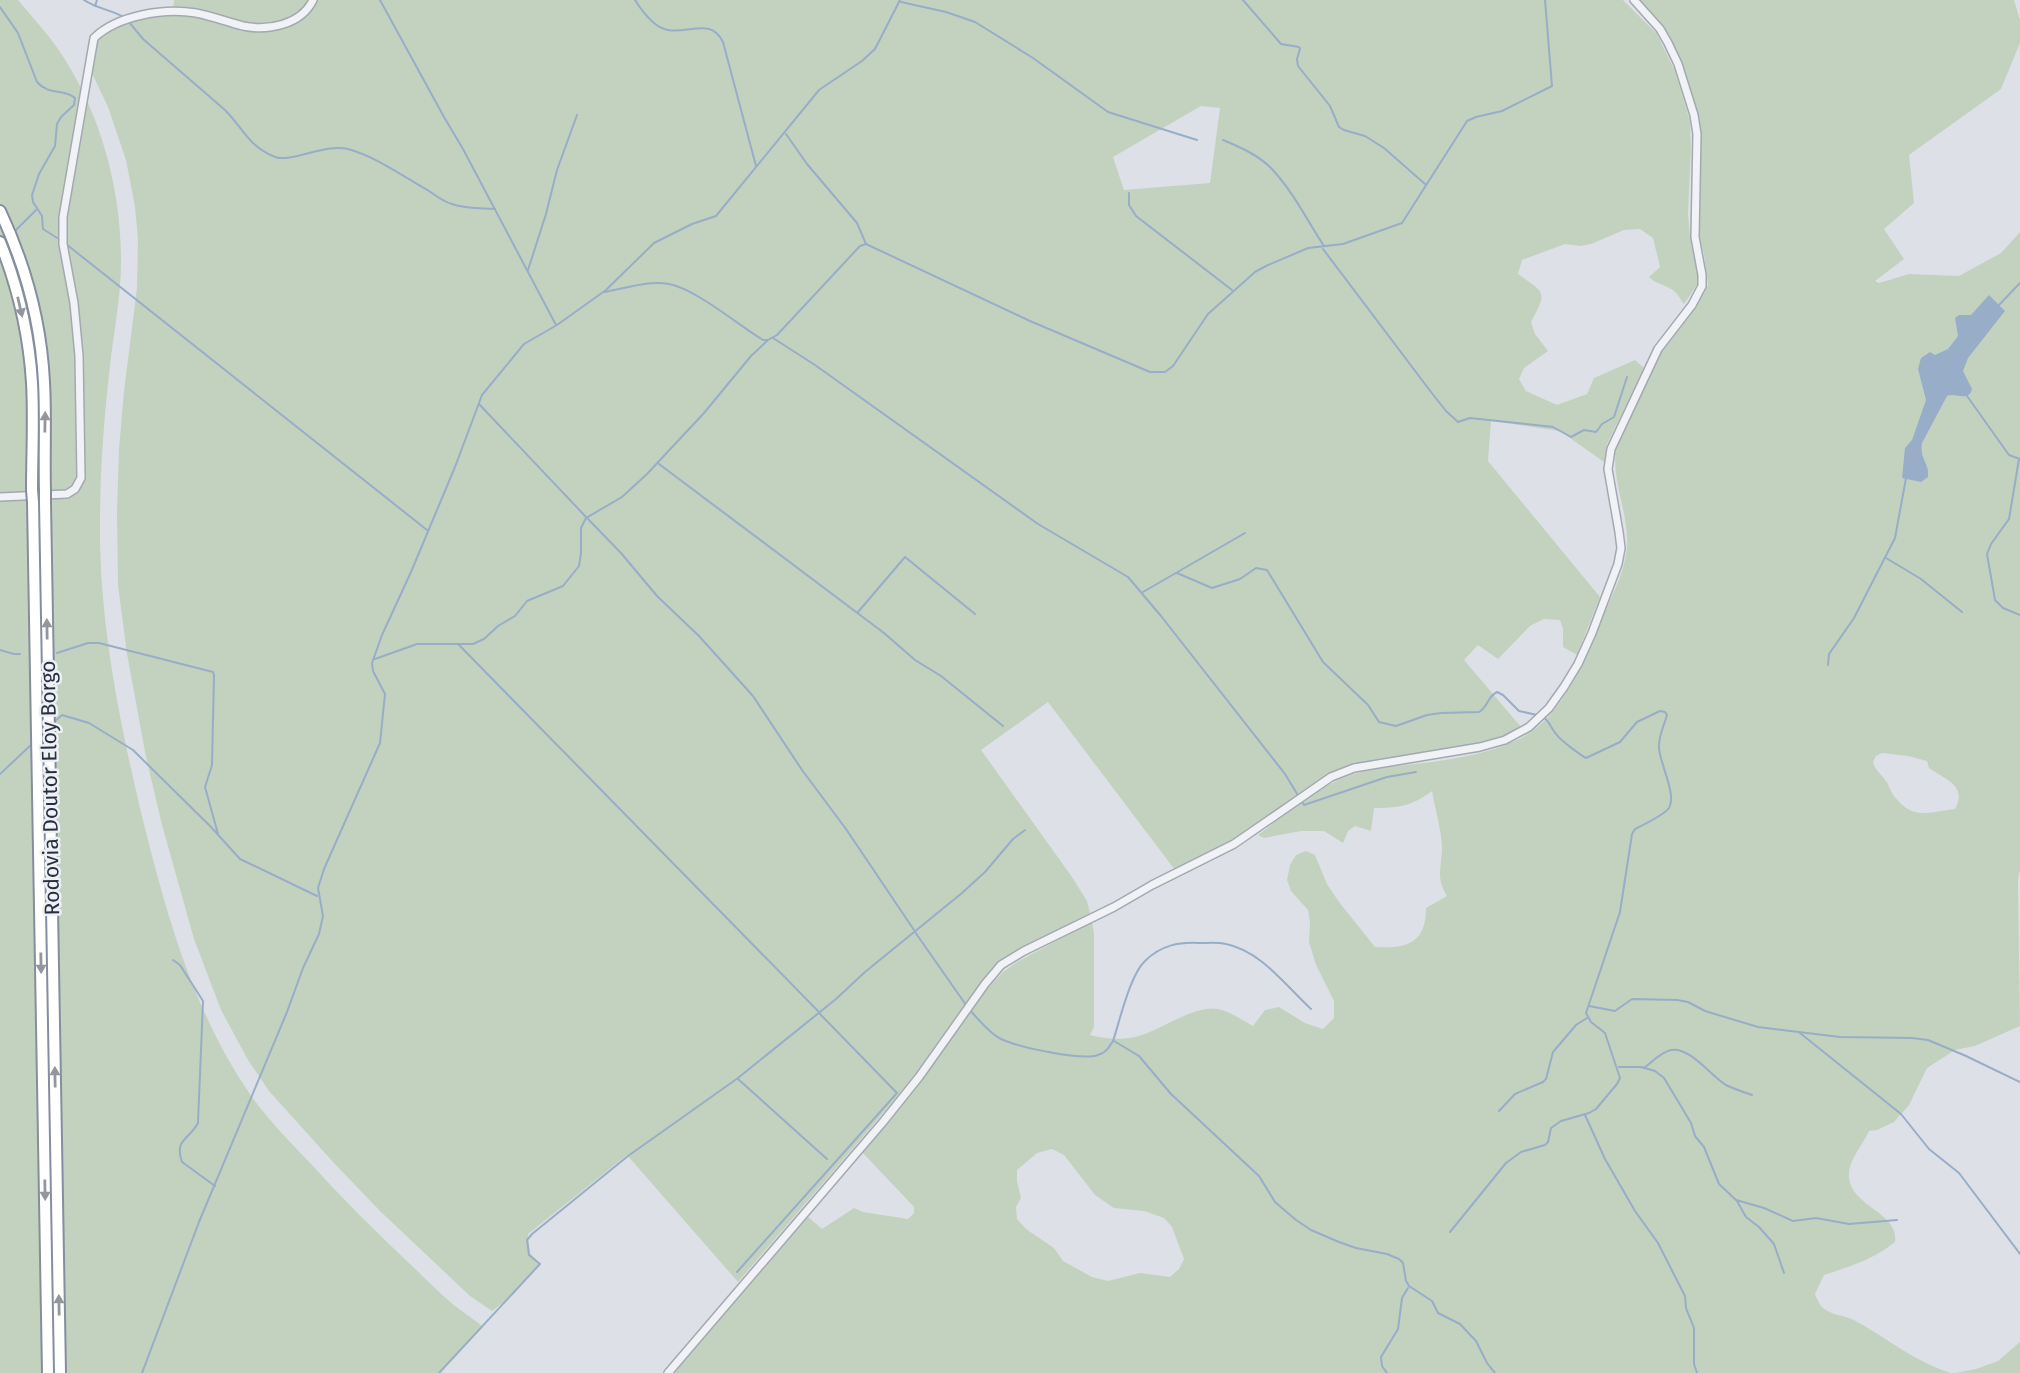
<svg xmlns="http://www.w3.org/2000/svg" width="2020" height="1373" font-family="'Fira Sans',sans-serif">
<style>
.green{fill:#c3d2be;fill-rule:evenodd}
.water{fill:#98adc8}
.lines{fill:none;stroke-linecap:round;stroke-linejoin:round}
.stream{stroke:#98adc8;stroke-width:2}
.minor-casing{stroke:#a3a8b1;stroke-width:10}
.highway-casing{stroke:#858e9e;stroke-width:14}
.minor{stroke:#f0f2f6;stroke-width:7}
.highway{stroke:#fff;stroke-width:10}
.highway-bridge-casing{stroke:#858e9e;stroke-width:14;stroke-linecap:butt}
.highway-bridge{stroke:#fff;stroke-width:10}
.oneway{fill:#93969e}
.labels{text-anchor:middle;stroke-width:5;stroke-linejoin:round;paint-order:stroke}
.street-label{font-size:21px;fill:#272e3e;stroke:#edf0f5}
</style>
<rect width="100%" height="100%" fill="#dde1e7"/>
<g class="green">
<path d="M0 0H18C34 19 51 37 64 58 101 116 120 187 121 255 122 293 114 329 110 366 104 418 100 470 100 522 99 618 118 714 140 808 165 909 192 1011 252 1097 269 1121 291 1143 311 1164 343 1199 376 1232 410 1264 426 1279 442 1296 459 1309 467 1315 475 1320 483 1327L440 1373H0Z"/>
<path d="M174 0H1623L1657 34 1675 71 1690 121 1691 148 1688 214 1690 237 1699 282 1684 304C1680 299 1677 292 1671 289 1663 284 1656 284 1649 277L1660 267 1653 238 1640 229 1624 230 1591 244 1580 246 1565 244 1522 260 1518 274C1545 293 1548 291 1531 322L1535 334 1548 351 1524 368 1519 379 1526 391 1557 405 1587 394 1594 378 1635 360 1644 368 1607 444 1604 462 1560 431 1491 421 1488 461 1600 597 1577 655 1563 647V629L1560 620 1544 619 1530 626 1498 659 1478 645 1464 660 1521 727 1503 736 1476 743 1423 754 1382 758 1347 767 1317 781 1287 801 1239 839 1175 870 1048 702 981 750 1072 877 1087 901 1090 913 1012 954 997 965 981 982 904 1089 738 1282 627 1155 528 1234 530 1253 540 1264 513 1295 492 1311 470 1296 380 1211 333 1162 269 1091 248 1060 221 1010 194 939 162 825 146 757 127 654 118 585 117 513 119 449 124 391 137 288 138 239 135 207 126 160 108 107 90 69C93 59 95 46 100 37 109 23 156 15 173 11ZM1201 106 1220 108 1210 183 1124 190 1113 157Z"/>
<path d="M1635 0H2014L2020 20V43L2001 89 1909 155 1914 203 1884 229 1904 259 1875 281 1879 283 1909 274 1959 276 2001 253 2020 232V871L2018 878 2020 1026 1975 1046 1955 1050 1927 1068 1909 1105 1894 1122 1877 1130 1869 1131C1863 1145 1848 1160 1849 1177 1851 1207 1899 1212 1895 1242 1874 1259 1849 1267 1824 1275L1815 1294C1817 1299 1820 1305 1823 1308 1833 1316 1844 1315 1854 1320 1887 1338 1915 1362 1951 1373H673L695 1344 807 1216 822 1229 854 1208 863 1212 908 1219 914 1213V1207L862 1152 911 1094 988 988 1003 972 1017 962 1092 922 1094 933V1027L1090 1035C1104 1039 1121 1040 1135 1037 1159 1032 1194 1004 1218 1009 1231 1012 1242 1020 1253 1026L1265 1010 1279 1007 1305 1023 1323 1029 1334 1018V1001L1316 965 1309 942 1310 923 1308 910 1291 891 1287 880 1290 865 1296 855 1306 851 1315 855 1327 884 1339 902 1375 947C1407 949 1426 943 1426 908L1447 896C1435 877 1442 867 1442 847 1441 828 1435 809 1432 791 1412 806 1399 808 1374 808L1371 831 1355 826 1348 831 1343 843 1324 831H1301L1264 838 1258 835C1287 813 1316 787 1351 775 1375 767 1400 766 1424 763 1459 758 1501 752 1531 732 1562 711 1583 665 1596 631 1607 606 1625 574 1627 547 1629 513 1611 481 1616 447L1664 347 1708 285 1704 255 1699 236 1697 213 1700 148 1699 120 1683 68 1664 29ZM1882 753 1908 756 1927 761 1929 768C1944 779 1968 785 1955 809 1928 812 1913 821 1894 796 1890 791 1889 785 1886 781 1881 774 1875 770 1873 762L1876 756ZM1052 1149 1064 1155 1095 1195 1114 1208 1144 1211 1164 1218 1172 1227 1184 1259 1179 1269 1170 1277 1140 1273 1108 1281 1092 1277 1063 1261 1054 1248 1026 1229 1017 1219 1016 1207 1021 1198 1017 1181V1170L1037 1153Z"/>
<path d="M2020 1342V1373H1955L1976 1369 1998 1361Z"/>
</g>
<path class="water" d="M1989 295 2005 311 1968 358 1963 371 1972 389C1968 403 1956 392 1947 396L1922 443C1919 458 1930 464 1928 477L1921 482 1902 478 1905 448 1912 440 1926 400 1918 369 1921 358 1930 352 1935 355 1948 349 1958 336 1955 318 1959 315H1971Z"/>
<g class="lines">
<g class="stream">
<path d="M84 0C97 9 113 10 125 18"/>
<path d="M380 0 444 117 463 149 556 325"/>
<path d="M635 0C642 11 654 28 668 30 689 34 711 17 723 42L756 166"/>
<path d="M1243 0 1281 44 1299 47 1300 49 1297 59 1298 66 1330 106 1339 127 1344 130 1365 136 1384 148 1425 184"/>
<path d="M901 2 946 12 975 22 1033 58 1108 112 1197 140"/>
<path d="M95 6 97 0"/>
<path d="M0 7 18 33 37 82C49 96 63 88 75 98L74 105 61 117 57 124 55 146 39 174 32 195 33 202 42 216 43 229 62 241"/>
<path d="M129 22 143 39 225 110C243 128 248 146 275 157 291 163 325 143 348 149 377 157 404 177 429 191 436 196 444 202 452 204 466 209 481 208 495 209"/>
<path d="M786 134 807 164 857 223 866 244"/>
<path d="M1223 140C1240 147 1258 155 1271 168 1292 190 1307 220 1324 246"/>
<path d="M1129 193V205L1136 216 1232 290"/>
<path d="M15 231 36 210"/>
<path d="M66 244 427 530"/>
<path d="M866 244 1030 321 1150 372H1165L1173 366 1208 314 1255 272 1266 266 1308 248 1343 244 1402 223 1467 121 1476 117 1502 111 1552 86 1545 0"/>
<path d="M1323 249 1431 392 1446 411 1458 422 1470 418 1553 427 1571 437 1584 430 1596 432 1602 424 1614 417 1627 377"/>
<path d="M528 270 546 214 557 170 577 115"/>
<path d="M604 292C624 289 648 280 669 284 696 289 738 325 763 340H767"/>
<path d="M1999 305 2020 283"/>
<path d="M773 338 815 365 1038 524 1128 577 1161 616 1285 774 1299 797"/>
<path d="M1967 396 2009 455 2020 459"/>
<path d="M479 404 586 517"/>
<path d="M2019 459 2009 519 1991 544 1987 554 1995 600 2003 608 2020 615"/>
<path d="M659 464 884 633 915 660 941 676 1003 726"/>
<path d="M588 519 621 553 657 596 699 636 753 696 802 770 846 829 914 930"/>
<path d="M1886 558 1921 579 1962 612"/>
<path d="M1177 573 1212 588 1240 579 1256 568 1267 570 1323 662 1368 705 1379 722 1396 726 1427 715 1441 713 1479 712C1488 707 1487 697 1497 692L1503 695 1519 711 1537 715"/>
<path d="M1143 592 1245 533"/>
<path d="M858 612 905 557 975 614"/>
<path d="M459 645 818 1011"/>
<path d="M0 650 14 654H20"/>
<path d="M57 653 88 643H99L213 672 214 675 212 765 205 787 218 834"/>
<path d="M375 659 417 644H473L484 639 498 626 515 616 527 601 563 586 579 566 581 553V528L586 518 622 497 647 474 704 413 751 356 768 340 777 335 860 246 866 244"/>
<path d="M1828 665 1829 654 1854 618 1895 538 1906 478"/>
<path d="M54 722 62 715 89 723 133 750 211 827 240 859 317 896"/>
<path d="M0 774 32 744"/>
<path d="M1302 802 1304 805 1387 777 1416 772"/>
<path d="M915 932 966 1005"/>
<path d="M173 960 180 965 203 1001 198 1123C189 1140 174 1139 182 1162L215 1186"/>
<path d="M1589 1006 1615 1011 1632 999 1677 1000 1688 1002 1705 1011 1758 1027 1840 1037 1912 1038 1928 1040 1966 1056 2020 1082"/>
<path d="M969 1009C978 1019 989 1033 1001 1039 1018 1047 1082 1061 1098 1055 1106 1053 1109 1047 1113 1041 1120 1020 1130 975 1145 961 1161 945 1179 942 1199 943 1208 943 1218 942 1226 944 1261 951 1286 986 1311 1009"/>
<path d="M1800 1033 1901 1114 1929 1149 1959 1173 2020 1254"/>
<path d="M1114 1041 1139 1056 1171 1094 1259 1176 1275 1202 1296 1220 1311 1230 1339 1242 1356 1248 1387 1254 1399 1259 1403 1263 1406 1281 1409 1286 1432 1301 1438 1313 1460 1324 1476 1341 1487 1363 1495 1373"/>
<path d="M1619 1067H1641L1655 1071 1664 1078 1691 1123 1695 1136 1704 1147 1719 1184 1736 1200 1764 1208 1793 1221 1816 1218 1849 1224 1897 1220"/>
<path d="M1644 1068C1652 1062 1661 1052 1671 1050 1689 1046 1711 1076 1726 1085 1734 1089 1743 1092 1752 1095"/>
<path d="M738 1079 827 1159"/>
<path d="M1499 1111 1515 1094 1543 1082 1546 1079 1553 1052 1576 1025 1587 1018"/>
<path d="M1585 1115 1605 1159 1635 1211 1658 1243 1685 1296 1686 1308 1694 1328V1364L1697 1373"/>
<path d="M1737 1201 1746 1217 1759 1227 1774 1244 1784 1273"/>
<path d="M1450 1232 1506 1163 1521 1152 1545 1145 1548 1142 1551 1128 1561 1121 1589 1113 1596 1109 1617 1084 1620 1078 1605 1033 1591 1022 1586 1013 1620 912 1632 834 1635 829C1643 825 1664 815 1669 808 1677 795 1660 764 1659 748 1658 737 1664 726 1667 715L1665 712 1660 711 1637 722 1620 742 1586 758C1582 756 1560 740 1557 735 1551 729 1550 721 1542 716"/>
<path d="M737 1272 897 1093 819 1013"/>
<path d="M142 1373 199 1222 287 1012 303 968 319 934 323 916 318 888 324 869 380 743 385 694 373 671 372 663 382 635 411 572 455 467 482 395 524 344 557 325 606 290 654 243 692 224 716 216 819 90 862 61 875 49 900 0"/>
<path d="M439 1373 540 1264 529 1255 527 1240 532 1234 628 1156 738 1078 836 999 865 972 962 893 985 872 1013 839 1025 830"/>
<path d="M1387 1373 1382 1366 1381 1357 1398 1329 1402 1298 1408 1288"/>
</g>
<defs>
<g id="minor">
<path d="M0 497 67 494 75 489 81 478 79 356 74 303 63 244V217L94 38C118 15 164 8 196 13 212 16 227 22 243 26 268 31 301 25 313 0"/>
<path d="M668 1373 883 1122 919 1077 985 984 1001 965 1024 951 1114 907 1152 885 1234 844 1331 777 1354 768 1480 747 1505 740 1529 727 1549 708 1564 687 1578 664 1592 633 1618 564 1621 548 1619 532 1608 469 1611 449 1658 349 1692 305 1702 286V275L1695 237 1697 134 1694 115 1678 64 1668 43 1660 29 1634 0"/>
</g>
<g id="highway">
<path d="M0 211C25 264 41 323 44 382 46 418 44 454 45 490"/>
<path d="M0 242C18 287 29 334 32 383 34 418 32 455 32 490"/>
<path d="M33 502 48 1373"/>
<path d="M45 502 60 1373"/>
</g>
</defs>
<use href="#minor" class="minor-casing"/>
<use href="#highway" class="highway-casing"/>
<use href="#minor" class="minor"/>
<use href="#highway" class="highway"/>
<defs>
<g id="highway-bridge">
<path d="M32 490 33 502"/>
<path d="M45 490V502"/>
</g>
</defs>
<use href="#highway-bridge" class="highway-bridge-casing"/>
<use href="#highway-bridge" class="highway-bridge"/>
</g>
<defs><path id="oneway-solid" d="M-6-.8H1V-3.2L6.5 0L1 3.2V.8H-6Z" transform="scale(1.75)"/></defs>
<g class="oneway">
<use href="#oneway-solid" transform="translate(20 307) rotate(77)"/>
<use href="#oneway-solid" transform="translate(45 422) rotate(-89)"/>
<use href="#oneway-solid" transform="translate(47 629) rotate(-91)"/>
<use href="#oneway-solid" transform="translate(41 963) rotate(89)"/>
<use href="#oneway-solid" transform="translate(55 1077) rotate(-91)"/>
<use href="#oneway-solid" transform="translate(45 1190) rotate(89)"/>
<use href="#oneway-solid" transform="translate(59 1305) rotate(-91)"/>
</g>
<g class="labels">
<g class="street-label">
<text transform="translate(50 788) rotate(-91)" y="7">Rodovia Doutor Eloy Borgo</text>
</g>
</g>
</svg>
